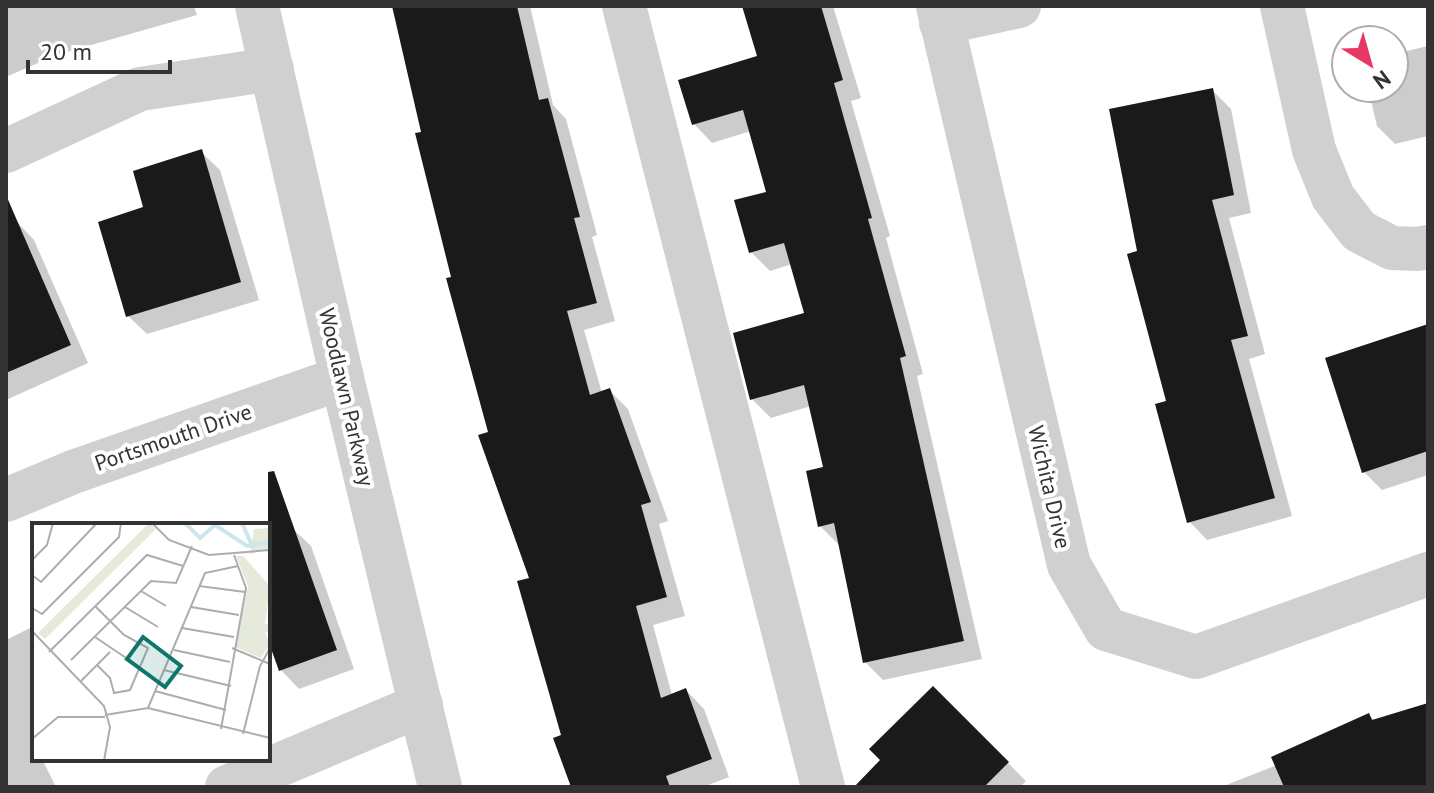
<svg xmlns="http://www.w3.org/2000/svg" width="1434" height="793" font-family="'PT Sans',sans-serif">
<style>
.shadow{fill:#0003}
.building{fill:#1a1a1a}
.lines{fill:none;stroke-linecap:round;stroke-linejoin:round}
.minor{stroke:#d0d0d0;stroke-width:44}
.labels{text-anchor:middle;stroke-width:8;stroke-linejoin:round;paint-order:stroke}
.street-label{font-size:22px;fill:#333;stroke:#fff}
.inset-river{fill:none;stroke:#cbe6ec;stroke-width:4}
.inset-road{fill:none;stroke:#adadad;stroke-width:2}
.view{fill:#0f766e;fill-opacity:0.15;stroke:#0f766e;stroke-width:4}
.inset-edge{fill:none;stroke:#333;stroke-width:4}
</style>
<rect width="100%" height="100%" fill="#fff"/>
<g class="shadow">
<path d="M6 6H194L197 15 56 55 6 77Z"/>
<path d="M394 6H530L553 105 566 119 597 235 592 237 615 321 584 330 602 393 609 390 628 409 668 521 659 524 685 616 653 625 672 695 686 690 704 709 729 777 703 787H573L532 579 490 433 453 278 423 133Z"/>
<path d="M744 6H833L861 98 851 101 890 236 886 238 923 374 917 376 982 659 883 680 865 662 839 545 820 526 825 469 811 406 771 418 752 399 806 315 792 264 770 271 751 252 737 202 768 193 751 131 712 143 694 124 760 58Z"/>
<path d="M1428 46V136L1395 144 1377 126 1368 88H1394V54Z"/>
<path d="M1212 90 1231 109 1251 213 1229 218 1265 354 1249 359 1292 516 1207 540 1189 521 1140 252Z"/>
<path d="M201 152 220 170 259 300 147 334 128 316Z"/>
<path d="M16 221 34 240 88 363 6 400V226Z"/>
<path d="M1428 326V475L1382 490 1364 472Z"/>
<path d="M292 528 311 546 354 669 299 689 281 670 268 634V536Z"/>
<path d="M34 626V759H42L56 787H6V640Z"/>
<path d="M933 688 1026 781 1020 787H857L883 761Z"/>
<path d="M1428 705V787H1221L1277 765 1369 715 1375 721Z"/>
</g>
<g class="building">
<path d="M392 6H517L539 100 548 98 580 217 574 218 597 303 567 311 590 395 610 388 651 502 641 505 667 597 636 606 661 698 686 688 712 759 666 776 670 787H571L553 738 561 735 517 581 529 578 478 435 488 432 446 278 451 277 415 133 421 132Z"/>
<path d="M742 6H821L843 80 834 83 872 218 868 219 906 356 900 358 964 641 863 663 834 523 818 527 806 471 823 467 804 385 750 400 733 333 804 313 784 243 749 253 734 200 766 192 743 110 692 125 678 80 757 56Z"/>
<path d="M1213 88 1234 195 1212 200 1248 336 1231 340 1275 498 1187 523 1155 404 1166 401 1127 254 1137 251 1109 109Z"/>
<path d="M202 149 241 282 126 317 98 222 143 207 133 171Z"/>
<path d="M6 195 71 345 6 373Z"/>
<path d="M1428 324V451L1362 473 1325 358Z"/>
<path d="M274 471 337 650 279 671 268 640V472Z"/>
<path d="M933 686 1009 762 984 787H854L880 760 869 749Z"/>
<path d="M1428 703V787H1284L1271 757 1369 713 1372 720Z"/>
</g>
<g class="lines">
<g class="minor">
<path d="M257 6 342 378 440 787"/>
<path d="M624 6 823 787"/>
<path d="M938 6 1069 565 1106 629 1196 657 1428 574"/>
<path d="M1282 6 1314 150 1333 197 1359 231 1392 248 1417 249 1428 247"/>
<path d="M941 23 1019 6"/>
<path d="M6 151 140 89 272 69"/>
<path d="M6 500 73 472 342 378"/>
<path d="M227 787 421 705"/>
</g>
</g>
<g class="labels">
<g class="street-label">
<text transform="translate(347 397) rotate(77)" y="8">Woodlawn Parkway</text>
<text transform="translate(173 437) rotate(-19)" y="8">Portsmouth Drive</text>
<text transform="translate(1050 487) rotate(77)" y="8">Wichita Drive</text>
</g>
</g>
<g transform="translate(32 523)">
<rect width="238" height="238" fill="#fff"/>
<path d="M117 0 124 6 13 116 6 110Z" fill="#e5eadb"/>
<path d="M238 5V26L218 31 222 6ZM204 33H211L238 63 233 101 238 102V110L233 109 238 121 229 135 203 124 216 63Z" fill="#e5eadb"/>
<path class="inset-river" d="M153 0 168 15 183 2 215 23 238 19M210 0 221 25"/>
<path class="inset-road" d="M120 0 137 17 177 32 238 27M0 37 15 22 21 0M0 52 9 59 65 0M167 63 213 69M109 68 134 83M64 84 92 112 116 125 98 167 82 170 78 155 65 142M93 84 126 104M159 84 207 92M0 85 10 91 87 14 89 0M150 105 202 114M0 108 72 183 78 204 72 238M63 114 109 145M200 125 238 141M142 127 198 139M17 129 115 32 151 43M39 137 119 58 144 60 160 23M132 147 199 163M49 158 78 129M123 168 194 187M116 185 173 50 206 43M73 192 116 185 238 215M189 206 214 65 202 32M211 211 228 143 238 125M0 216 26 194H73"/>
<path class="view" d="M111 114 149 143 133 164 95 136Z"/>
<rect width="238" height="238" class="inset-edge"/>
</g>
<rect width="1434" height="793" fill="none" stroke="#333333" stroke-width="16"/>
<g transform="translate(1370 64) rotate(143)"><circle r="38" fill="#ffffff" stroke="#adadad" stroke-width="2"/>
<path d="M0-6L14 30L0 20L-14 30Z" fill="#e83763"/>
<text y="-12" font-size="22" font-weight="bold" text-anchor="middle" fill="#333333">N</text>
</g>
<path d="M28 60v12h142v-12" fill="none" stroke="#333333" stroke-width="4"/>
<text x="40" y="60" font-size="24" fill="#333333" stroke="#ffffff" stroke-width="6" paint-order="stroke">20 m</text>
</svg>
